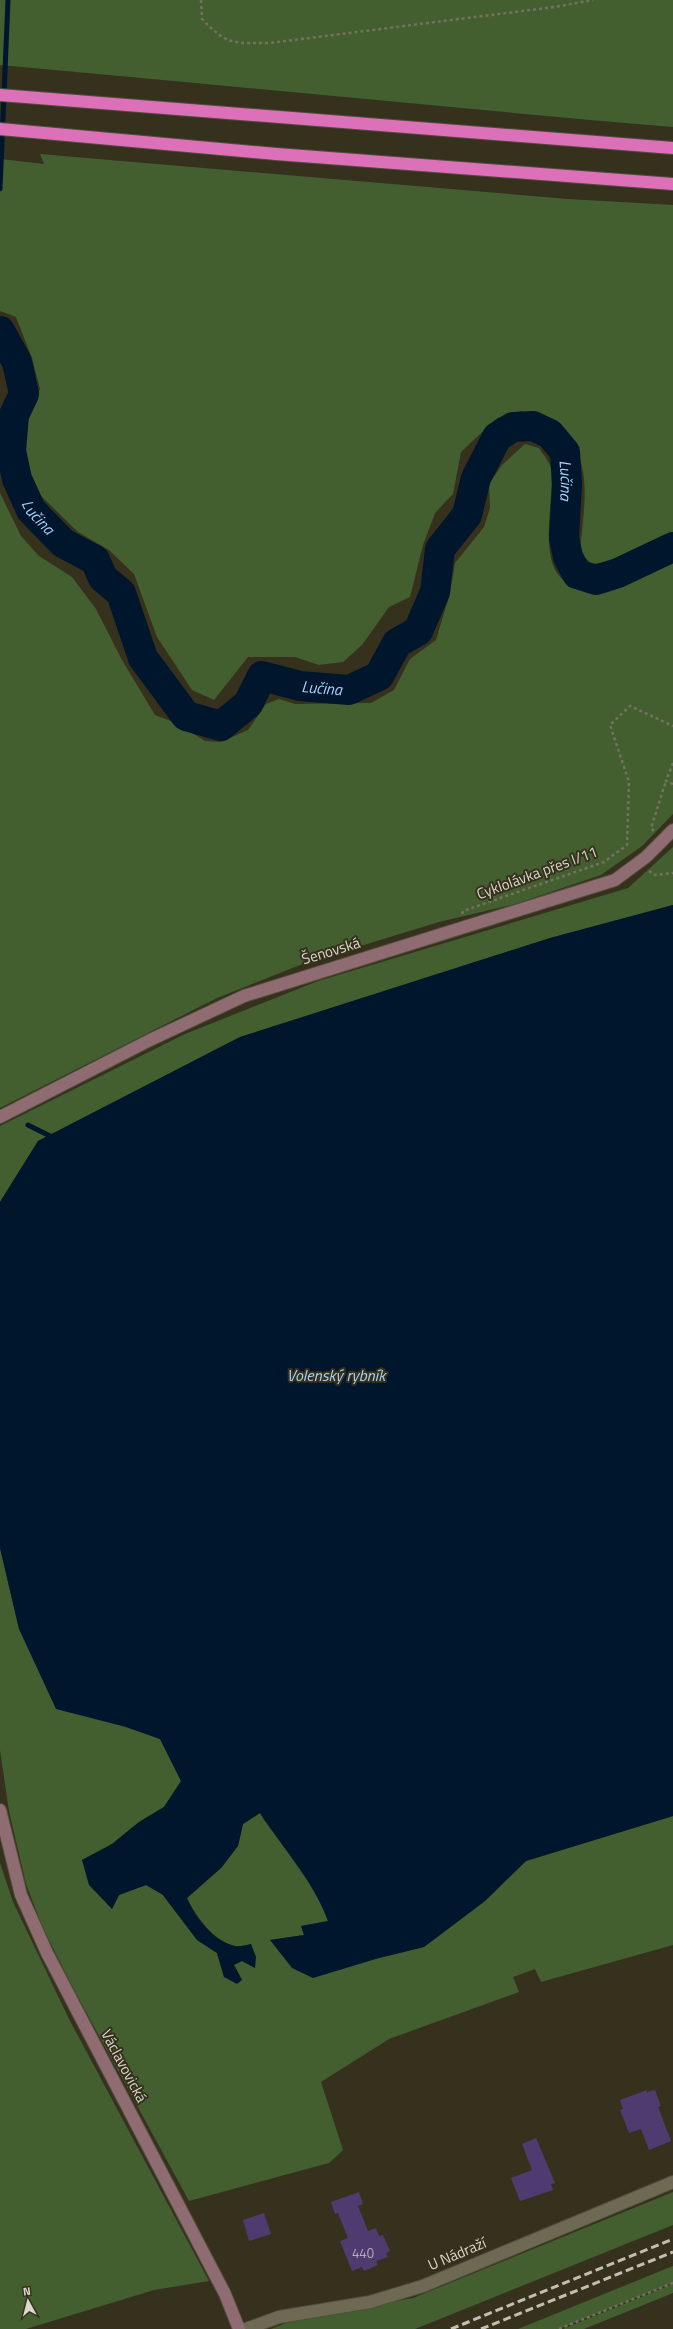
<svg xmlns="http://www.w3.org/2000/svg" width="673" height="2329" font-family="'Titillium Web',sans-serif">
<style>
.green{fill:#435f30}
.water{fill:#00162c}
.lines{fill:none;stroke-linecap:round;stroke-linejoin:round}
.stream{stroke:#00162c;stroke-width:5}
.river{stroke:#00162c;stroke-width:30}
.building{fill:#503b70}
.street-casing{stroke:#524e3d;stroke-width:14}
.secondary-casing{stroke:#524e3d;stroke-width:14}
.highway-casing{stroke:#524e3d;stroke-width:14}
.path{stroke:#757160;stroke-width:2.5;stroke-dasharray:3 3;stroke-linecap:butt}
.street{stroke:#6e6953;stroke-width:12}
.secondary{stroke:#8f6b72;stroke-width:12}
.highway{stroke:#dc71b9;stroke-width:12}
.rail{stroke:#c2bfb2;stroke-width:3;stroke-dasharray:8 4;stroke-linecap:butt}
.labels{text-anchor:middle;stroke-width:4;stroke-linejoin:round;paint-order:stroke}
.number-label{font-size:13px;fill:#b8b1b5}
.street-label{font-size:15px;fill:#dad8cc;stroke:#36311d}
.water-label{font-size:16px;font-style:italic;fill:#a9d1fa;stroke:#36311d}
</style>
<rect width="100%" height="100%" fill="#36311d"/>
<g class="green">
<path d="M0 0H673V127C449 108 224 85 0 65Z"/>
<path d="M40 154 568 199 673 205V536L613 561 592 564 580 553C586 483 599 439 521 411L497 418 461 452 453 494 435 513 423 545 410 597 389 607 362 645 343 662 319 665 295 657H248L214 700 192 690 157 637 134 574 109 550 78 532 36 491 22 449 30 410 40 389 32 358 16 317 0 311V159L44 164Z"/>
<path d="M525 444 539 448C542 453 550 462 551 469 556 500 531 577 578 587 586 589 595 589 603 587 626 580 650 567 673 557V814L642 846 601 875 515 904 439 922 305 963 217 998 0 1108V493L21 536 39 556 72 577 96 609 122 660 155 715 176 723 205 741 221 742 248 730 266 704 279 699 295 704 371 703 394 690 410 659 436 640 450 593 455 563 484 527 490 508 489 484 502 465Z"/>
<path d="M673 847V905L550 938 240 1037 38 1141 0 1202V1126L185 1034 318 981 628 888Z"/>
<path d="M0 1548 19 1629 126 1727 160 1739 181 1781 164 1807 139 1822 112 1844 82 1860 103 1899 112 1909 119 1895 146 1885 162 1894 197 1940 217 1953 224 1977 242 1980 234 1965 242 1961 255 1968 251 1944C246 1945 240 1947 235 1946 214 1941 196 1917 187 1898L221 1868 238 1846 243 1824 260 1813C267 1826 274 1831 282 1842 301 1867 318 1892 328 1921L301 1926 304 1935 270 1940 280 1951 379 1958 424 1947 485 1901 526 1861 673 1816V1945L541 1982 535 1969 513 1977 519 1992 389 2039 321 2082 343 2150 329 2163 189 2201 73 1988 42 1926 26 1884 9 1811 0 1750Z"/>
<path d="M0 1863 13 1902 69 2019 209 2281 154 2290 26 2329H0Z"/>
<path d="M673 2192V2225L415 2329H271L298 2318 413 2298Z"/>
<path d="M673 2266V2283L559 2329H518Z"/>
<path d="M673 2284V2293L584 2329H563Z"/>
</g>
<path class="water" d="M673 905V1816L526 1861 485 1901 424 1947 379 1958 313 1978 292 1968 270 1940 304 1935 301 1926 328 1921C313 1880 283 1849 260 1813L243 1824 238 1846 221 1868 187 1898C195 1917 214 1942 235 1946 240 1947 246 1945 251 1944L256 1957 255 1968 242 1961 234 1965 242 1980 237 1984 224 1977 217 1953 197 1940 163 1895 146 1885 119 1895 112 1909 89 1885 82 1860 112 1844 139 1822 164 1807 181 1781 160 1739 126 1727 56 1709 19 1629 0 1548V1202L38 1141 240 1037 550 938Z"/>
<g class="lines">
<g class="stream">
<path d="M0 189 8 0"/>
<path d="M0 329V331"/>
<path d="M28 1125 54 1138"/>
</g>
<path class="river" id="s1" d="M0 331 17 362 24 394 14 415 11 451 17 479 31 510 63 543 95 560 103 578 121 593 143 658 186 716 221 726 248 704 262 676 300 686 349 690 379 676 397 643 418 631 435 592 440 549 467 515 476 478 497 437 513 427 533 426 550 434 565 452 567 485 564 538 568 557 577 574 596 580 618 573 673 547"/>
</g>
<g class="building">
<path d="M647 2090V2092L655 2090 661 2106 658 2107 671 2141 649 2150 641 2129 629 2133 620 2110 623 2109 620 2100Z"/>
<path d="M536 2138 555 2183 551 2184 553 2190 520 2201 511 2178 532 2170 522 2144Z"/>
<path d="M359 2192 363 2204 358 2206 368 2231 376 2228 379 2236 383 2235 390 2251 386 2253 388 2257 376 2261 378 2265 364 2271 362 2267 352 2271 340 2241 348 2238 338 2213 335 2214 331 2202Z"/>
<path d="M264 2213 271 2234 249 2241 243 2220Z"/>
</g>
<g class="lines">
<defs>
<path id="street" d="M246 2329 279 2317 370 2302 423 2286 673 2182"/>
<g id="secondary">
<path d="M0 1117 150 1040 244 996 615 880 646 857 673 830"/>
<path d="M0 1810 21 1895 47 1953 225 2294 239 2329"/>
</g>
<g id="highway">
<path d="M0 95 673 148"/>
<path d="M0 129 276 154 673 184"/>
</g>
</defs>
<use href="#street" class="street-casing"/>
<use href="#secondary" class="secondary-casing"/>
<use href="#highway" class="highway-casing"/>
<g class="path">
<path d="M201 0 202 19C228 46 234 43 270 43L554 7 593 0"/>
<path d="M673 763 666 781 673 784"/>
<path d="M654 831 651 828 666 781"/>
<path d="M649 871 655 875 673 873"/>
<path d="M462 914 463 911 604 862 627 845 629 782 610 725 630 706 673 726"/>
<path d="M559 2329 673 2283"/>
</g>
<use href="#street" class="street"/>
<use href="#secondary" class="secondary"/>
<use href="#highway" class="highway"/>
<g class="rail">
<path d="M451 2329 673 2239"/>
<path d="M481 2329 673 2252"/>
</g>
</g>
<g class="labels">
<g class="number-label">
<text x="363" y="2258">440</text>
</g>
<g class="street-label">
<text transform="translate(537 873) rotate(-20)" y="5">Cyklolávka přes I/11</text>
<text transform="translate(331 951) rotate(-17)" y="5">Šenovská</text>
<text transform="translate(124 2066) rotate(62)" y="5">Václavovická</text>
<text transform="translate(457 2254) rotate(-23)" y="5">U Nádraží</text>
</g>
<g class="water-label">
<text dy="6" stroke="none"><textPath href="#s1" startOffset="1065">Lučina</textPath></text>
<text dy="6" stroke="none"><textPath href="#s1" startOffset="200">Lučina</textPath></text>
<text dy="6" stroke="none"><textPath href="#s1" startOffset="620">Lučina</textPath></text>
<text x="336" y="1381">Volenský rybník</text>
</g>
</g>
<g transform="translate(28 2301) rotate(353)" stroke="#36311d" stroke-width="3" paint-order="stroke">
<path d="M0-3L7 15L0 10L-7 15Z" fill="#dad8cc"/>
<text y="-6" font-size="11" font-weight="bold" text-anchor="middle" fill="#dad8cc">N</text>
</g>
</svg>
